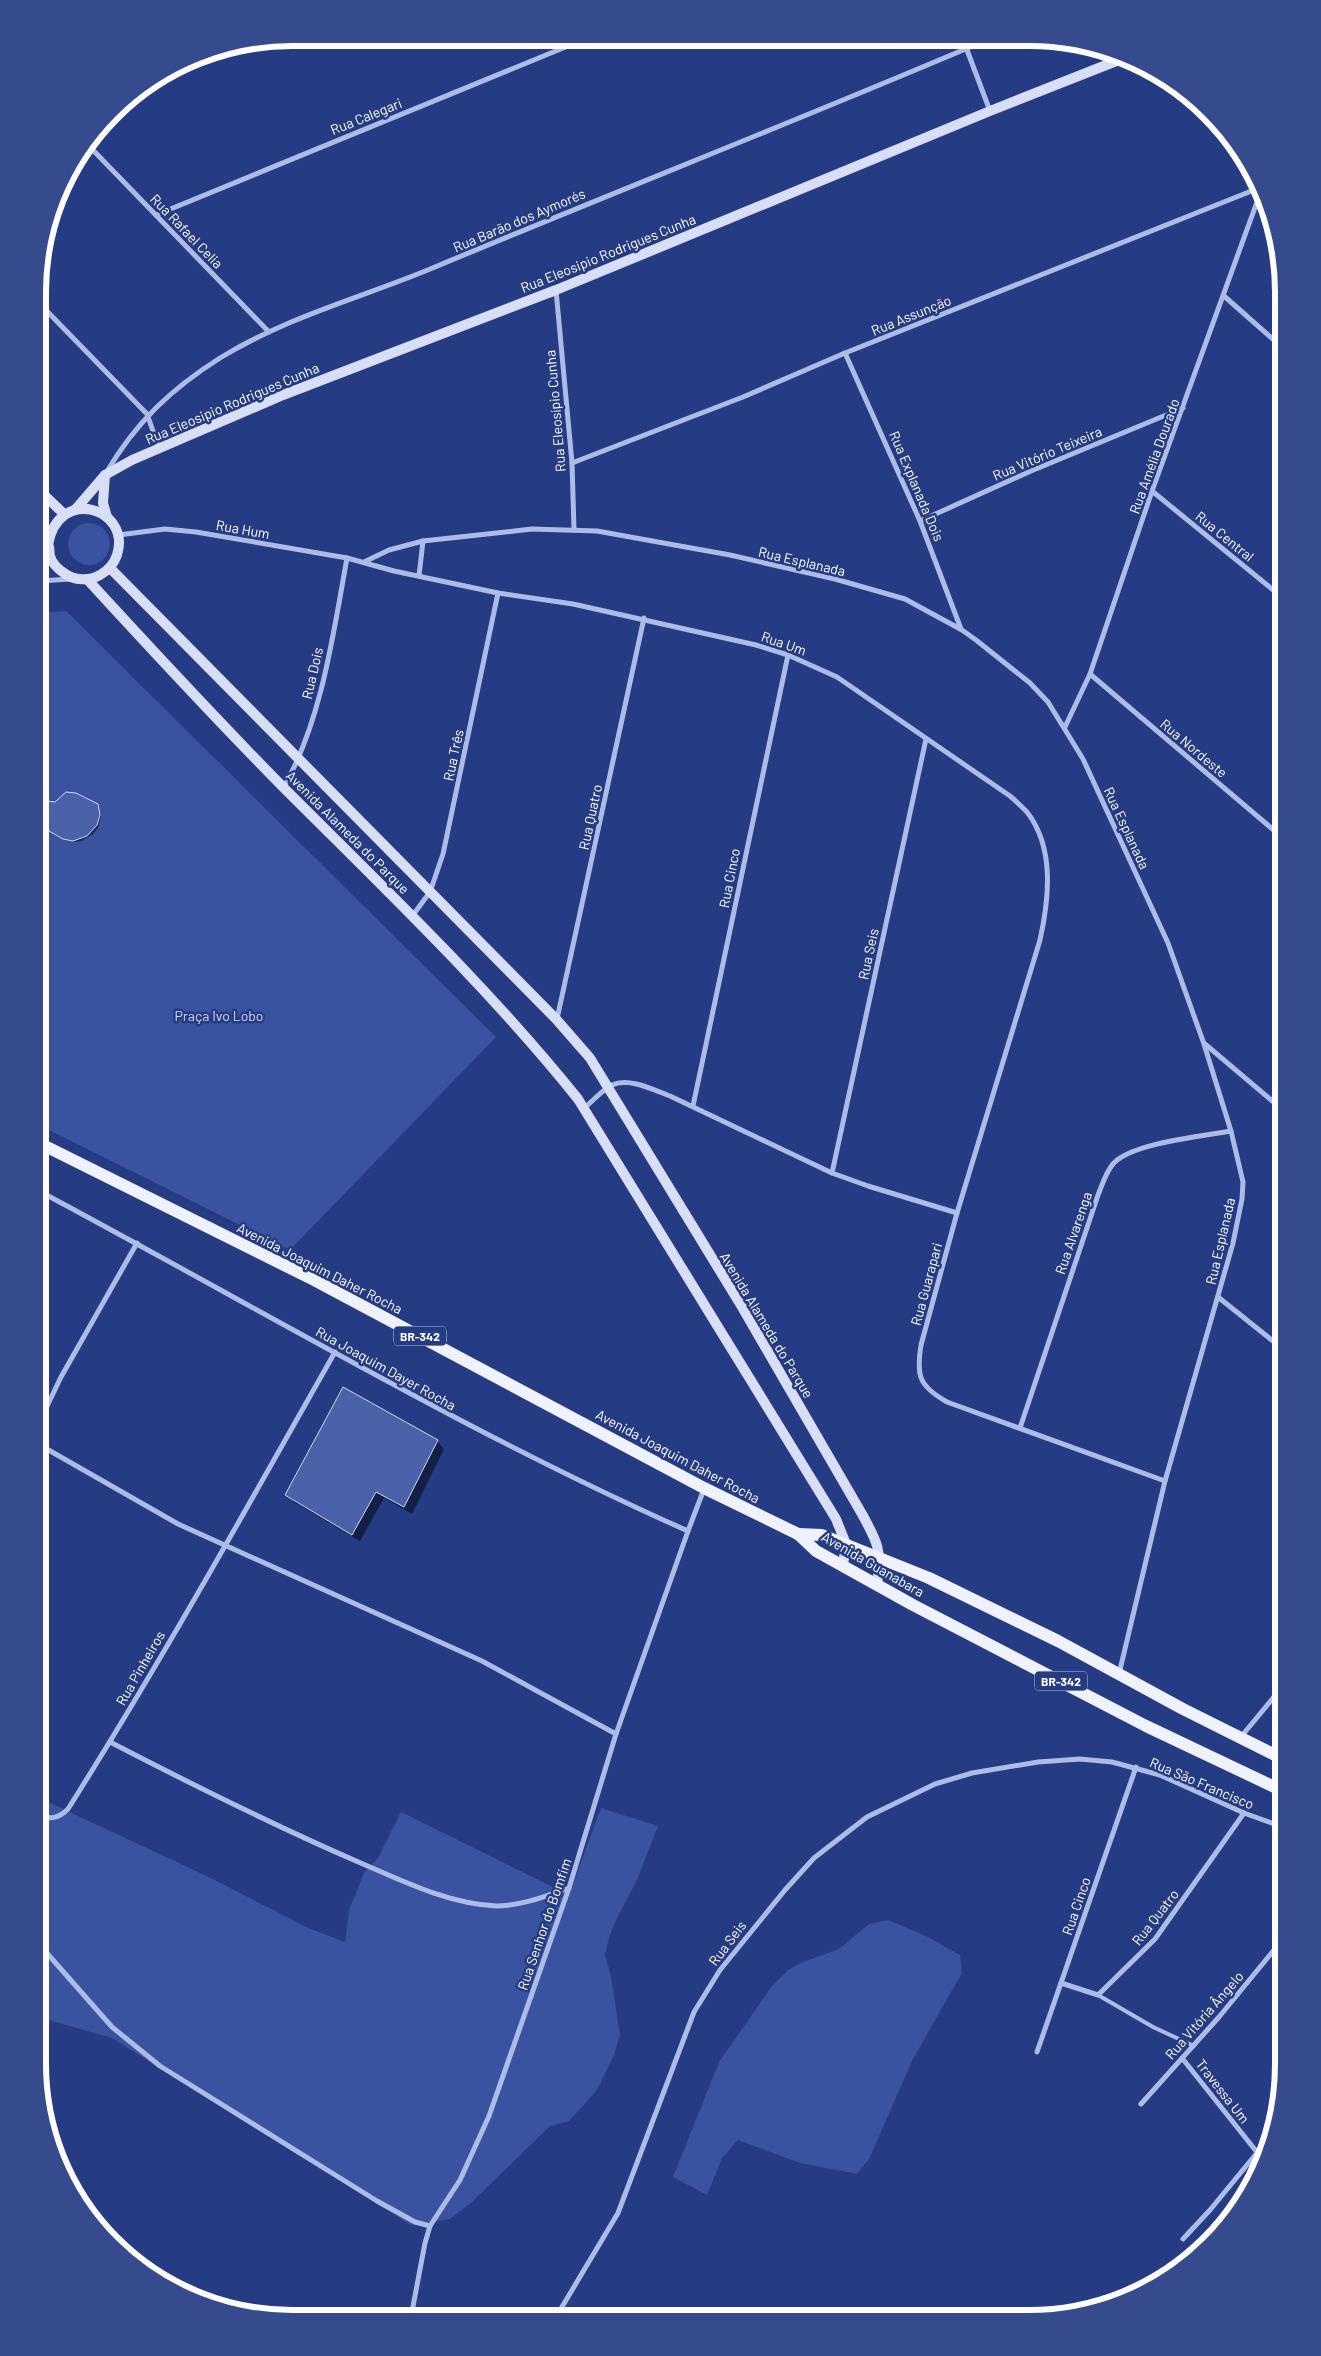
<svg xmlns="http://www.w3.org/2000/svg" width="1321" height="2356" font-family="Barlow,sans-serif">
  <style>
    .green { fill: #3953a0 }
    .shadow { fill: #0007 }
    .building { fill: #4962a9; stroke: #d1daf6 }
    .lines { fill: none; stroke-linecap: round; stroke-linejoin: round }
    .lane { stroke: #adbce7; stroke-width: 4 }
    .street { stroke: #adbce7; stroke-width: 5 }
    .secondary { stroke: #d7def6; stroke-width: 10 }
    .primary { stroke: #eff2fd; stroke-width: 12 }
    .labels { text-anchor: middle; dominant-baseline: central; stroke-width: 5; stroke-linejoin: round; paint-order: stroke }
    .shield { fill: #253b83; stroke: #bec4da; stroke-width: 1 }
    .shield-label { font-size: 12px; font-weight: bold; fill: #fff }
    .street-label { font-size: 14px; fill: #fff; stroke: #253b83 }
    .park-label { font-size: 14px; fill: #d1daf6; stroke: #253b83 }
    .rim { fill: none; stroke: #fff; stroke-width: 6 }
  </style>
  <rect width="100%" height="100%" fill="#253b83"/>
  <!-- green -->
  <g class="green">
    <circle cx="89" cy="544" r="21"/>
    <path d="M66,611l430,426 -206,213 -251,-125v-512z"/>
    <path d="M38,1794l8,7 165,77 97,50 37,14 4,-32 15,-37 14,-15 23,-46 168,83 32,-87 57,18 -21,54 -22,42 -6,16 -4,16 6,23 9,58 -6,20 -17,35 -28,31 -19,5 -77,75 -23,18 -39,6 -299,-187 -74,-21z"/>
    <path d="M888,1920l38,16 34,19 2,18 -49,86 -44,100 -12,15 -57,-11 -62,-23 -16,18 -15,37 -34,-18 46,-115 53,-76 16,-16 15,-8 36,-13 30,-25z"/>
  </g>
  <!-- shadow -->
  <g class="shadow">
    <path d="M48,803l50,2 3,12 -3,11 -5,6 -11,7 -6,1 -18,-5 -8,-6 -4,-21z"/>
    <path d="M437,1441l7,8 -32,65 -28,-16 -24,43 -66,-39 -7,-8z"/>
  </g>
  <!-- building -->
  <g class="building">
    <path d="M66,792l10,1 22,11 2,11 -3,10 -10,11 -14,5 -10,-2 -14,-8 -4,-14 2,-16 8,1z"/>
    <path d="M343,1387l95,53 -34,67 -28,-15 -24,43 -67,-40z"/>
  </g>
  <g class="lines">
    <!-- lane -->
    <path class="lane" d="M1098,1995l55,32 41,19"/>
    <!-- street -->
    <g class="street">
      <path d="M964,42l26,69"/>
      <path d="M89,146l180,186"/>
      <path d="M156,215l429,-176"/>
      <path d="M556,290l16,173 2,66"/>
      <path d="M1224,296l59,52"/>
      <path d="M40,304l107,110 12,34"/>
      <path d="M845,353l75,168 41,108"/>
      <path d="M572,463l171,-66 102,-44 414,-165"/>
      <path d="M106,473c30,-51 65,-84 114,-115 66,-41 144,-61 215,-91 182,-76 366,-148 547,-225"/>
      <path d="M1152,491l131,107"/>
      <path d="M920,521l111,-50 152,-63"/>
      <path d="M118,535l47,-6 31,3 151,26 47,13 104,22 75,11 183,41 32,10 49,22 173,119c6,5 12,11 17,16 28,36 22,87 13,128l-83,273 -36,132c-5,31 -2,41 26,57l218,79"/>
      <path d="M364,562l25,-12 34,-9 109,-12 65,2 133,24 105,24 70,20 57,31 14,10 54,43 18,19 35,57 85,184 36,101 27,87 12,51 -1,17 -9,44 -68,238 -46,193"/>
      <path d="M39,563l11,-6"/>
      <path d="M419,576l4,-35"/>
      <path d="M39,581l32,-2"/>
      <path d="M1090,674l193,164"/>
      <path d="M1065,727l25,-53 62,-183 109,-300"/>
      <path d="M284,787c38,-68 49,-152 63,-229"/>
      <path d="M413,915l17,-23 13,-38 55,-261"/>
      <path d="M557,1019l87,-401"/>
      <path d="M1205,1044l78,66"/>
      <path d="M693,1106l95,-451"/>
      <path d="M584,1108c9,-7 18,-18 28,-23 17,-8 42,5 58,11l162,77 36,13 89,27"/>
      <path d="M832,1173l94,-434"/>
      <path d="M39,1191c216,115 426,241 649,340l16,-42"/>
      <path d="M1218,1297l65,52"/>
      <path d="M38,1425l23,-48 76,-134"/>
      <path d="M1020,1428l78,-233c4,-10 8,-23 15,-31 18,-21 91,-28 118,-33"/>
      <path d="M38,1444l140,80 304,137 134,73"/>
      <path d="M1240,1738l43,-52"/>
      <path d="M110,1742c83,43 167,85 253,122 42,18 86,40 133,42 25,0 50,-10 73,-18"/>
      <path d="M38,1816c13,3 20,3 30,-7 94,-149 180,-303 267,-457"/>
      <path d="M38,1943l74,84 48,39 217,135 38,21 15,4"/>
      <path d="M1061,1983l37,12 57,-56 89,-126"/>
      <path d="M1037,2052l99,-285"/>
      <path d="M1182,2058l82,103"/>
      <path d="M1141,2104l78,-87 64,-78"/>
      <path d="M1183,2239l27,-29 60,-73"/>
      <path d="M411,2317l14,-74 5,-17 30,-46 29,-64 80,-228 47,-154 72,-203"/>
      <path d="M556,2317l62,-104 76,-201 26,-42 65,-80 29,-32 53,-41 68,-33 37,-11 66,-11 42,-3 32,3 48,13 84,38 39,14"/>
    </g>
    <!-- secondary -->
    <g class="secondary">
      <path d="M105,475l-2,28 4,14"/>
      <path d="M39,490l25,24"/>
      <path d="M75,510l30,-35 27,-15 151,-65 273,-105 434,-179 134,-53"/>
      <path d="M39,537c3,2 7,5 9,7 2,3 1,8 2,12 2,7 8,13 14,17 10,8 26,8 36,2 9,-5 14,-11 17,-20 15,-47 -59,-70 -69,-10"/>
      <path d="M110,568l446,451 34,39 152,249 120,207c16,29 20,36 15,70"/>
      <path d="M87,579c65,71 130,141 197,209 101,101 205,200 294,311l258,420 10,25 -3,21"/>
    </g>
    <!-- primary -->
    <g class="primary">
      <path d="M39,1143l275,137 390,208 94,46 18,17 97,54 233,121 137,65"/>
      <path d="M798,1534l24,1 107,43 129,63 125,68 100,50"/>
    </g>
  </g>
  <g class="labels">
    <!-- shield labels -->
    <g class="shield">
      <rect x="394" y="1326.5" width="52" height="19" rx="4"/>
      <rect x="1035" y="1671.5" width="52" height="19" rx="4"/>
    </g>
    <g class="shield-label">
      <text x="420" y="1336">BR-342</text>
      <text x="1061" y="1681">BR-342</text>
    </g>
    <!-- street labels -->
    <g class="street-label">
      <text transform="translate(366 116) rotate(-22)">Rua Calegari</text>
      <text transform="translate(519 220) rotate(-23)">Rua Barão dos Aymorés</text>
      <text transform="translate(187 231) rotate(46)">Rua Rafael Celia</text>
      <text transform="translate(608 253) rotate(-22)">Rua Eleosipio Rodrigues Cunha</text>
      <text transform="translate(911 315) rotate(-22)">Rua Assunção</text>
      <text transform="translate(232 403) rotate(-23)">Rua Eleosipio Rodrigues Cunha</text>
      <text transform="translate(555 411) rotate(-95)">Rua Eleosípio Cunha</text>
      <text transform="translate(1047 453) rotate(-23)">Rua Vitório Teixeira</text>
      <text transform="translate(1154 456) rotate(-70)">Rua Amélia Dourado</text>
      <text transform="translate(917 486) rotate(67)">Rua Explanada Dois</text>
      <text transform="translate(243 529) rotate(10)">Rua Hum</text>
      <text transform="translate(1225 536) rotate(39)">Rua Central</text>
      <text transform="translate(802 561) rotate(13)">Rua Esplanada</text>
      <text transform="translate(784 643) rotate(19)">Rua Um</text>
      <text transform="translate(312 673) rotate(-77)">Rua Dois</text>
      <text transform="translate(1194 748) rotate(40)">Rua Nordeste</text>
      <text transform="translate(453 755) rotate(-78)">Rua Três</text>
      <text transform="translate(590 817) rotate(-78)">Rua Quatro</text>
      <text transform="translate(1127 828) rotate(65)">Rua Esplanada</text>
      <text transform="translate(348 832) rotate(45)">Avenida Alameda do Parque</text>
      <text transform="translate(729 878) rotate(-79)">Rua Cinco</text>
      <text transform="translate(868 954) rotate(-78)">Rua Seis</text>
      <text transform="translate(1073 1233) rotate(-71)">Rua Alvarenga</text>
      <text transform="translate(1220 1241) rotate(-77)">Rua Esplanada</text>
      <text transform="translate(320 1268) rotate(27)">Avenida Joaquim Daher Rocha</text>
      <text transform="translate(926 1284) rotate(-75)">Rua Guarapari</text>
      <text transform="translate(767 1325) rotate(59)">Avenida Alameda do Parque</text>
      <text transform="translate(386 1368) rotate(29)">Rua Joaquim Dayer Rocha</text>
      <text transform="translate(678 1456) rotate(28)">Avenida Joaquim Daher Rocha</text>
      <text transform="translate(873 1564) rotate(30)">Avenida Guanabara</text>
      <text transform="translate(140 1668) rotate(-60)">Rua Pinheiros</text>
      <text transform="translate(1202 1783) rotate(23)">Rua São Francisco</text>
      <text transform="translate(1076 1906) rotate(-71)">Rua Cinco</text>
      <text transform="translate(1155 1917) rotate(-52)">Rua Quatro</text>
      <text transform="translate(544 1924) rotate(-71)">Rua Senhor do Bomfim</text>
      <text transform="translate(727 1943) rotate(-53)">Rua Seis</text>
      <text transform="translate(1204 2015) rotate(-49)">Rua Vitória Ângelo</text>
      <text transform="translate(1223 2091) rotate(52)">Travessa Um</text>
    </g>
    <!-- park labels -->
    <g class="park-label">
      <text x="219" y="1015">Praça Ivo Lobo</text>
    </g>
  </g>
  <!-- crop -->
  <path d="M0 0H1321V2356H0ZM292 46H1029A246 246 0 0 1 1275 292V2064A246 246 0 0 1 1029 2310H292A246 246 0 0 1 46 2064V292A246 246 0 0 1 292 46Z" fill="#364b8d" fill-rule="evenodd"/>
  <path class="rim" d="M292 46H1029A246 246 0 0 1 1275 292V2064A246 246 0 0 1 1029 2310H292A246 246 0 0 1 46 2064V292A246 246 0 0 1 292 46Z"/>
</svg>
